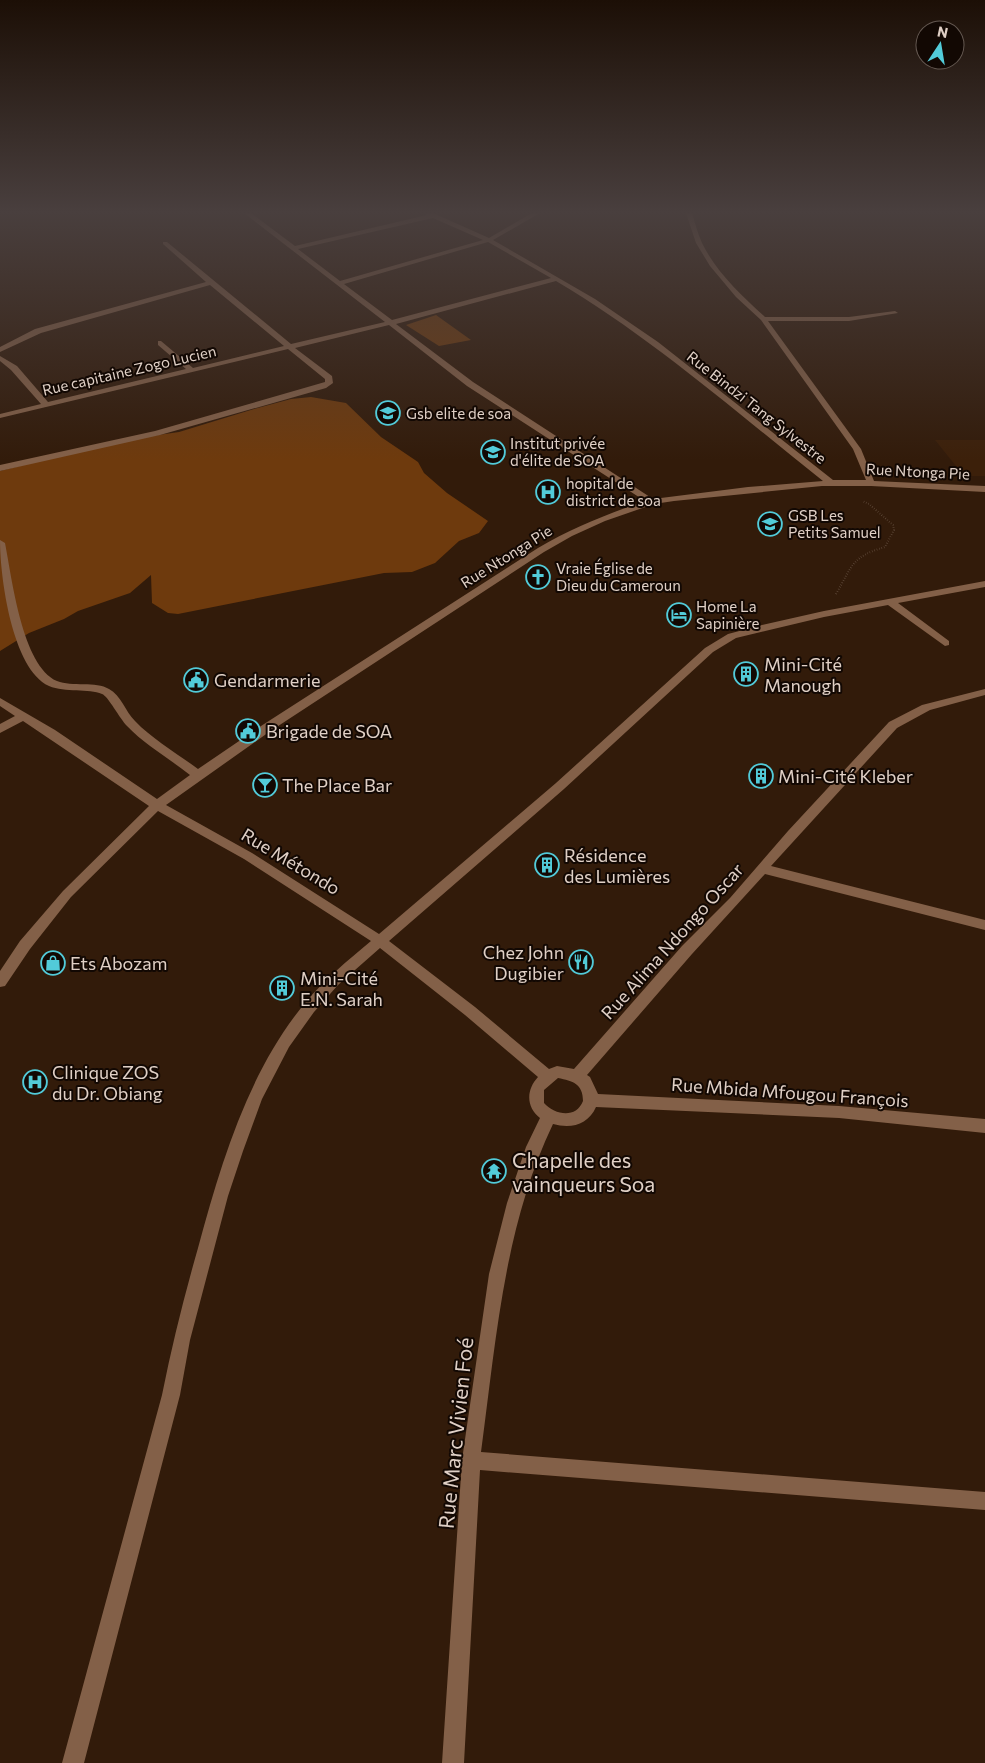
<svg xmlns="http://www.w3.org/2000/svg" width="985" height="1763" font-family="Commissioner,sans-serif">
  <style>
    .built { fill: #3c200a }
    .green { fill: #6e3a0d }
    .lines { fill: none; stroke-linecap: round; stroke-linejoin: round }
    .path { stroke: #685344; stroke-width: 2; stroke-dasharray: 0.5 2; stroke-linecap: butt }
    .minor { fill: #836048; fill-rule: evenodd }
    .labels { text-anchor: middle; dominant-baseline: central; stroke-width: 4; stroke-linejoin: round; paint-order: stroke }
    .far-street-label { font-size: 15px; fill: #e0d0c6; stroke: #120803 }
    .far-poi-label { font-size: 15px; fill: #e0d0c6; stroke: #120803; text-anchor: start }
    .poi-label { font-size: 18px; fill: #e0d0c6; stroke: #120803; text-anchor: start }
    .street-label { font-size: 18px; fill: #e0d0c6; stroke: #120803 }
    .near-poi-label { font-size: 21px; fill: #e0d0c6; stroke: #120803; text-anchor: start }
    .near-street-label { font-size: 21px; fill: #e0d0c6; stroke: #120803 }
  </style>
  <rect width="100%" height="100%" fill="#321b0a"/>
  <!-- built -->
  <path class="built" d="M935,440h50v36h-21z"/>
  <!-- green -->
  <g class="green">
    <path d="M436,315l35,25 -32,6 -33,-21z"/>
    <path d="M311,397l35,6 35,34 37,25 6,11 23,20 41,28 -9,12 -20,8 -24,22 -23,9 -28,1 -206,41 -10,-1 -16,-10 -1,-28 -21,18 -52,18 -14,8 -35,14 -29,18v-180l123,-31 56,-8 75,-23 37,-10z"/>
  </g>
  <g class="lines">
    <!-- path -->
    <path class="path" d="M836,594c17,-29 15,-37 49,-47l9,-17 -1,-5 -24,-21 -7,-3"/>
    <!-- minor -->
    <path class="minor" d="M244,213h7l44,33 132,-31 -3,-2h9l56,25 43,-25h8l-47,27 102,59 63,43 175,138h33l-13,-31 -92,-129 -25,-23 -26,-31 -14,-23 -10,-30h6c3,10 6,21 10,30 14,29 40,53 63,74h84l46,-6 3,2 -49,8h-81l93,128 13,32 111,5v6l-114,-6h-49l-148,15 -20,3 -49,17 -33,15 -28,16 -275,180 -103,73 86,48 127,81 177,-151 149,-135 23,-14 34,-9 62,-14 161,-30v6l-87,16 51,38v4l-4,1 -57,-41 -64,12 -88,21 -23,14 -149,137 -175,152 86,66 74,62 8,-3 17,3 108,-123 48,-48 58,-67 101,-109 33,-17 63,-16v6l-55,15 -33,18 -126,138 214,54v10l-220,-56 -73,80 -105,121 3,2 8,17 241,12 146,13v14l-146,-15 -243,-11c-8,18 -25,22 -43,17 -49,102 -57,217 -72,328l504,40v18l-505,-40 -16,293h-22l20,-303 27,-186 18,-71 19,-56 14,-29c-14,-11 -14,-28 -2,-41l-73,-62 -85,-67 -42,37 -24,27 -25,35 -27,52 -19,52 -15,45 -38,144 -10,55 -96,368h-22l100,-368c10,-50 22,-98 36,-147 23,-85 50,-176 107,-245 19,-23 42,-42 66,-62l-127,-82 -86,-48 -87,86 -41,52 -25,37 -5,1v-16l20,-30 43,-50 86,-85 -126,-85 -23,12v-9l15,-8 -15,-10v-8l55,32 102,69 33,-24c-20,-16 -45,-30 -63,-49 -7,-7 -19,-30 -25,-32 -13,-6 -37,-1 -53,-8 -37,-17 -49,-109 -49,-146l5,3c7,35 17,123 52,138 15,6 39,0 52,8 12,6 16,22 26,32 17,18 43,33 63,48l63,-43 277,-178c34,-20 69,-34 107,-47l-178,-115 -78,-61 -94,23 37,28 1,7 -7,5 -166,47 -160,36v-6l155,-34 170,-49v-3l-37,-30 -288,69v-4l41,-10 -30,-34 -11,-9v-5l17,10 31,36 138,-33 -28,-24v-4h3l32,27 91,-22 -74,-61 -169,48 -41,19v-5l35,-18 171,-47 -43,-38v-2h4l124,102 94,-22zM433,218l50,22 -143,41 -42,-32zM488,242l63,36 -159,42 -48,-36zM556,281c95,56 180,131 267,200l-75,6 -95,12 -180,-117 -77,-58zM558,1078c15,3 25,6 25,23 -7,18 -28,14 -39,2v-13z"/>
  </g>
  <!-- sky -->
  <linearGradient id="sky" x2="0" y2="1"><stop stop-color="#1c0f06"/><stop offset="0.46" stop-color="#493f3e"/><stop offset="1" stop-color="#493f3e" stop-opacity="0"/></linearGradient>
  <rect width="985" height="460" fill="url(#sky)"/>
  <!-- icons -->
  <defs>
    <g id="school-ring" transform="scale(1.25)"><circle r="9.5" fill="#120803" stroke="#52cbd9" stroke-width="1.5"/><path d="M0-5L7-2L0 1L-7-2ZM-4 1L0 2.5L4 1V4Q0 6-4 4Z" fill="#52cbd9"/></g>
    <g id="hospital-ring" transform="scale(1.25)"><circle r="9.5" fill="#120803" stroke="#52cbd9" stroke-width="1.5"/><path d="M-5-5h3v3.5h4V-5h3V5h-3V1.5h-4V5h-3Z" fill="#52cbd9"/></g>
    <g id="church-ring" transform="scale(1.25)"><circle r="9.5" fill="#120803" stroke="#52cbd9" stroke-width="1.5"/><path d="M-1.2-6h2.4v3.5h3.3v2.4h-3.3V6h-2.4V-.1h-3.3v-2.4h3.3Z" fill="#52cbd9"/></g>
    <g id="hotel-ring" transform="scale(1.25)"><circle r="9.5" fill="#120803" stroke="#52cbd9" stroke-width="1.5"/><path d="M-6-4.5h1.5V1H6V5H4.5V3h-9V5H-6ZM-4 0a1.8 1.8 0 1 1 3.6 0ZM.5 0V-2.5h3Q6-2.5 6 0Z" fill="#52cbd9"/></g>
    <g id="building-ring" transform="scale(1.25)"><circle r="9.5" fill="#120803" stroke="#52cbd9" stroke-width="1.5"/><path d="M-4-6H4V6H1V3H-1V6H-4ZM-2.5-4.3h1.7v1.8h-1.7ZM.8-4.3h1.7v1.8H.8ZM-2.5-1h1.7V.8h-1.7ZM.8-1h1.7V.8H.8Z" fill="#52cbd9"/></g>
    <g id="civic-ring" transform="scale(1.25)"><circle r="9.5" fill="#120803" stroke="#52cbd9" stroke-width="1.5"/><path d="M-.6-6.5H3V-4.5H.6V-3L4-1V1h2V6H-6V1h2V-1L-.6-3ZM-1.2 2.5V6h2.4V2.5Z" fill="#52cbd9"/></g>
    <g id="bar-ring" transform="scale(1.25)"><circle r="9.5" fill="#120803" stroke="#52cbd9" stroke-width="1.5"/><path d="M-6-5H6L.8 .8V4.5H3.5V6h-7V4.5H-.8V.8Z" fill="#52cbd9"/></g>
    <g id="restaurant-ring" transform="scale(1.25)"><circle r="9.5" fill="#120803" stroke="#52cbd9" stroke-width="1.5"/><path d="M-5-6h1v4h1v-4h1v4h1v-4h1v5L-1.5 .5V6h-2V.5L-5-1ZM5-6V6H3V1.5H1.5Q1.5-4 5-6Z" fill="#52cbd9"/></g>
    <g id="shop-ring" transform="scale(1.25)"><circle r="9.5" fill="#120803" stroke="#52cbd9" stroke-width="1.5"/><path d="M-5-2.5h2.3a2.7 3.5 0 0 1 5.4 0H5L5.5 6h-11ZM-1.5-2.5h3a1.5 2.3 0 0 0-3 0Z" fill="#52cbd9"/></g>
    <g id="temple-ring" transform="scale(1.25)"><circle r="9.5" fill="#120803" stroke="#52cbd9" stroke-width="1.5"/><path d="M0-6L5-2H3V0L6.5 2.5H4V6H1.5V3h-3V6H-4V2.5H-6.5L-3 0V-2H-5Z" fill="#52cbd9"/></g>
  </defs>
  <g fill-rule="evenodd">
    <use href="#school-ring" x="388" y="413"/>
    <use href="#school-ring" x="493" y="452"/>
    <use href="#hospital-ring" x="548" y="492"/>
    <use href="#school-ring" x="770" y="524"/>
    <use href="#church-ring" x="538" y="577"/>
    <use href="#hotel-ring" x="679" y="615"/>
    <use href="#building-ring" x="746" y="674"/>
    <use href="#civic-ring" x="196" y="680"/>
    <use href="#civic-ring" x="248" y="731"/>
    <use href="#building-ring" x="761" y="776"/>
    <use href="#bar-ring" x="265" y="785"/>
    <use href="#building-ring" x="547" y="865"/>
    <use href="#restaurant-ring" x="581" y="962"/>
    <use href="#shop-ring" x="53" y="963"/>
    <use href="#building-ring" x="282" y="988"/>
    <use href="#hospital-ring" x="35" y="1082"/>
    <use href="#temple-ring" x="494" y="1171"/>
  </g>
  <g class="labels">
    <!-- far-street labels -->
    <g class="far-street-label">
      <text transform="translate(129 370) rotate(-13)">Rue capitaine Zogo Lucien</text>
      <text transform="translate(757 407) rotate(38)">Rue Bindzi Tang Sylvestre</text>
      <text transform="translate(918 471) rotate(3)">Rue Ntonga Pie</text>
      <text transform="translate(506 556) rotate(-32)">Rue Ntonga Pie</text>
    </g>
    <!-- far-poi labels -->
    <g class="far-poi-label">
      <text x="406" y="413">Gsb elite de soa</text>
      <text x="510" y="443">Institut privée<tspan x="510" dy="17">d'élite de SOA</tspan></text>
      <text x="566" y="483">hopital de<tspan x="566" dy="17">district de soa</tspan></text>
      <text x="788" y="515">GSB Les<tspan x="788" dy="17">Petits Samuel</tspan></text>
      <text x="556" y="568">Vraie Église de<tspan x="556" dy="17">Dieu du Cameroun</tspan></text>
      <text x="696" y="606">Home La<tspan x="696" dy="17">Sapinière</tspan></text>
    </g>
    <!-- poi labels -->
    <g class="poi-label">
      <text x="764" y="664">Mini-Cité<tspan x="764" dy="21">Manough</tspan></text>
      <text x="214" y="680">Gendarmerie</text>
      <text x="266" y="731">Brigade de SOA</text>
      <text x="778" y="776">Mini-Cité Kleber</text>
      <text x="282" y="785">The Place Bar</text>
      <text x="564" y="855">Résidence<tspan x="564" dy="21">des Lumières</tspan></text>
      <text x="564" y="952" text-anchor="end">Chez John<tspan x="564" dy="21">Dugibier</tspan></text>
      <text x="70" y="963">Ets Abozam</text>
      <text x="300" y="978">Mini-Cité<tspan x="300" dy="21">E.N. Sarah</tspan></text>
      <text x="52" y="1072">Clinique ZOS<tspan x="52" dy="21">du Dr. Obiang</tspan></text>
    </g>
    <!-- street labels -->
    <g class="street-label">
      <text transform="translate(291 861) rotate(31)">Rue Métondo</text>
      <text transform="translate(672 941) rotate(-48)">Rue Alima Ndongo Oscar</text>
      <text transform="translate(790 1092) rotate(4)">Rue Mbida Mfougou François</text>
    </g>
    <!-- near-poi labels -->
    <g class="near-poi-label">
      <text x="512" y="1159">Chapelle des<tspan x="512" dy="24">vainqueurs Soa</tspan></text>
    </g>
    <!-- near-street labels -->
    <g class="near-street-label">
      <text transform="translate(455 1433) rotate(-84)">Rue Marc Vivien Foé</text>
    </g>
  </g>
  <!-- north arrow -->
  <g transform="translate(940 45) rotate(12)"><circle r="24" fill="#120803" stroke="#645851"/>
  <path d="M0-4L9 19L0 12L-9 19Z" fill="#52cbd9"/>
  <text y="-8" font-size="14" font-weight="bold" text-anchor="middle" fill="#e0d0c6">N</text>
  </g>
</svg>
